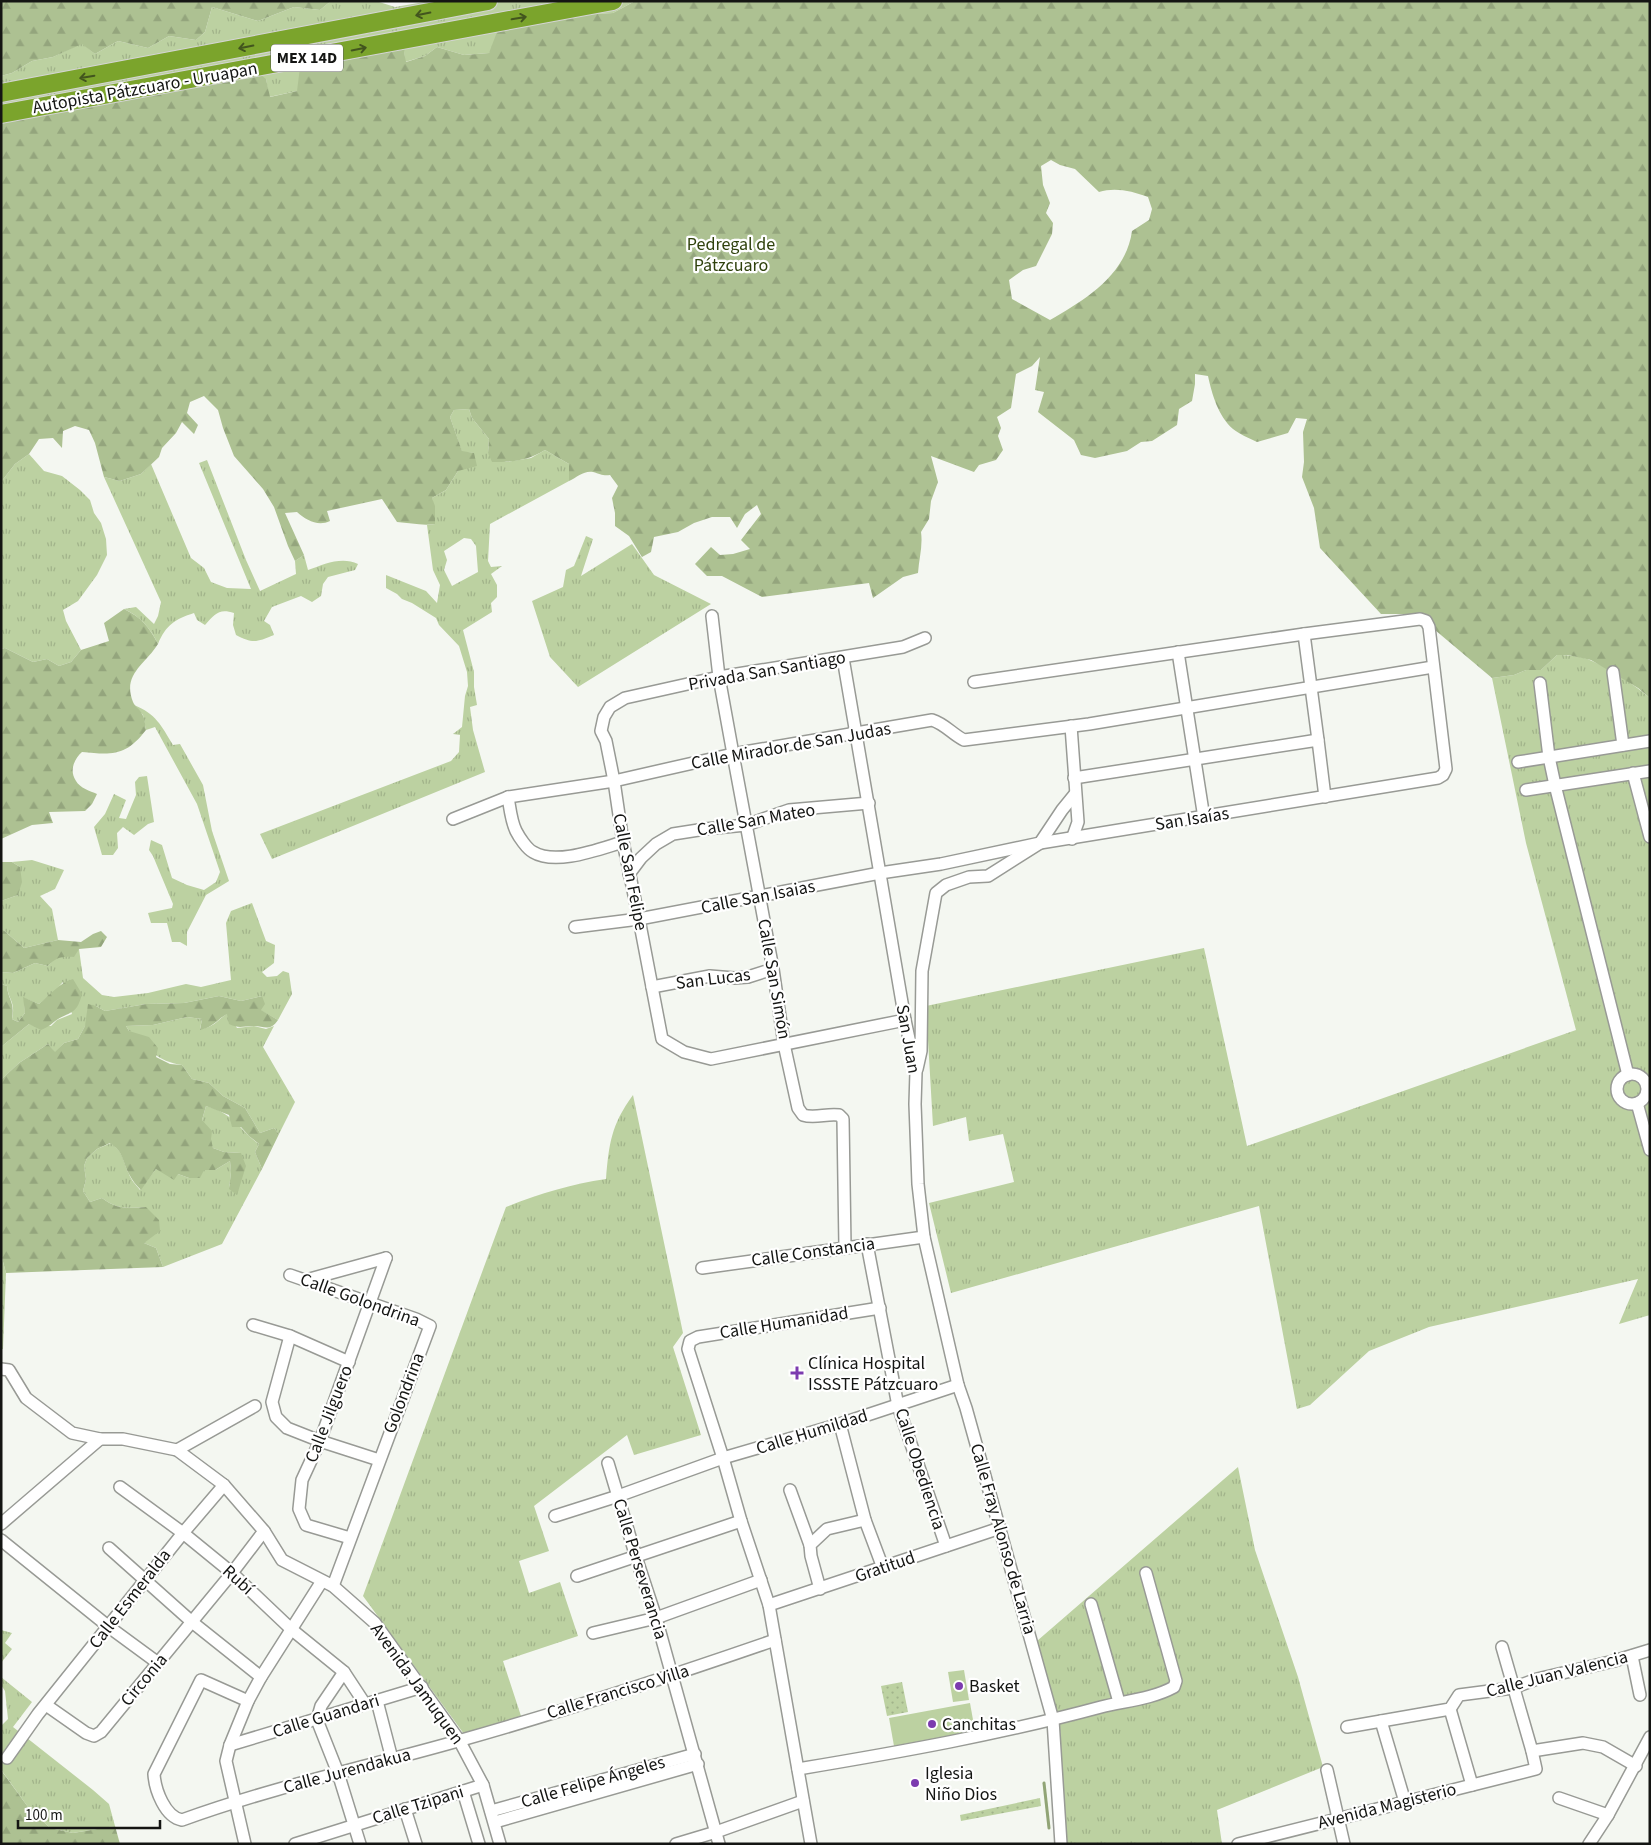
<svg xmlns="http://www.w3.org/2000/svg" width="1651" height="1845" font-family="'Source Sans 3',sans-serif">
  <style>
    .grass { fill: url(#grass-tufts); fill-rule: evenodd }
    .forest { fill: url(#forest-firs); fill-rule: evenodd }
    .park { fill: url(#park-dots) }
    .pitch { fill: #bcd1a1 }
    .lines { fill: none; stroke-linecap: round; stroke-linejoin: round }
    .stream { stroke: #91a476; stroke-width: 3 }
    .minor-casing { stroke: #989a95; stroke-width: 14 }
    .highway-casing { stroke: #d5d5d5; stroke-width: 20 }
    .minor { stroke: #fff; stroke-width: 11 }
    .highway { stroke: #7ba42c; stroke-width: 18 }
    .oneway { stroke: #42551e }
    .poi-dot { fill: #7c3baf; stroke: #fff; stroke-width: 2 }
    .labels { text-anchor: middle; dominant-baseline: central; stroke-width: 4.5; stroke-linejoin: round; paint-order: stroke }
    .shield { fill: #fff; stroke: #5a5b5a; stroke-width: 1 }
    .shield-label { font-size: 16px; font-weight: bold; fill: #141513 }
    .street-label { font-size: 18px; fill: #141513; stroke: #fff }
    .park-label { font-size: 18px; fill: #2f410c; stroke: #fff }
    .poi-label { font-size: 18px; fill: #141513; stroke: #fff; text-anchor: start }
  </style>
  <defs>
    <pattern id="grass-tufts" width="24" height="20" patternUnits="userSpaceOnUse" patternTransform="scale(1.25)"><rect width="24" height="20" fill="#bcd1a1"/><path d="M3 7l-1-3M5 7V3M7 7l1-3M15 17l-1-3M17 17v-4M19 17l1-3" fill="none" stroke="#a1b38a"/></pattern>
    <pattern id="forest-firs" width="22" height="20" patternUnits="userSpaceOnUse" patternTransform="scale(1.25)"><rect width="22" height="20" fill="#adc192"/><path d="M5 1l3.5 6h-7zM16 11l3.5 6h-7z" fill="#94a57d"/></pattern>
    <pattern id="park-dots" width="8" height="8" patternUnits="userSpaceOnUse" patternTransform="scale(1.25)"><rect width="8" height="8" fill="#bcd1a1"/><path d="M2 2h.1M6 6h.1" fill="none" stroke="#a1b38a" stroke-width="1.8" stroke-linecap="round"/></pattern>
  </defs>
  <rect width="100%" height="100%" fill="#f4f7f1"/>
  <!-- grass -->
  <g class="grass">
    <path d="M331,1h45l19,6 35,-6h205l-22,12 -92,5 -32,35 -25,2 -27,-8 -12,9 -20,6 -1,-10 -28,-10 -26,18 -29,-2 -24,33 -28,6 -3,-18 -265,33v-36l11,-3 20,-12 21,-4 29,-14 13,11 23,-13 30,7 21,-12 27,4 9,-8 7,-25 46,14 36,-14 26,3z"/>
    <path d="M469,409l3,9 17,21 -1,14 18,9 25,-4 14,-8 24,14v17l-79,43 -2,37 3,6 11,-1 -11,8 6,11v12l-6,6 1,9 -29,18 11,42v15l3,18 -7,2 3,23 12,42 -213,87 -12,-25 191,-73 8,-9 1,-17 -7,-1 9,-7 3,-31 3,-10 -1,-14 -8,-26 -20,-21 -3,-7 -24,-15 -10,-4 -5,-5 -11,-6v-13l40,16 11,12 3,-18 -7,-15 -6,-45 8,-1 -3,-26 14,-8 12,-19 16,-18 -12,-1 -12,-35 4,-7zM464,538l7,1 5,7 2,26 -26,14 -8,-16 3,-10 -3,-9z"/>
    <path d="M29,454l15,17 18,5 18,14 10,10 4,13 7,10 5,16 1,16 -10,20 -19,26 -15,9 3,11 15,29 -10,12 -12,4 -12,-7 -14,3 -28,-14 -4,1v-167l14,-18z"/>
    <path d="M207,460l39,100 14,31 36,-17 -1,-13 9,-6 4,15c16,-6 34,-14 50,-6l-3,6 -27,7 -5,7 -2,12 -9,6 -11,-6 -29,11 -8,14 6,4 4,10c-17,7 -21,9 -38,0l-3,-10 1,-12c-15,-5 -19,1 -29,12l-8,-5 -3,-7c-19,6 -28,12 -36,31 -7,-15 -18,-28 -34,-35l12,-2 18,17 4,-8 3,-14 -57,-125 16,4 21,-7 10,-10 40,94 13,10 7,14 16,6 24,1 -52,-126z"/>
    <path d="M586,536l7,3 -12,37 51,-32 22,31 57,29 -133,83 -28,-30 -18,-56 31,-14 3,-17 8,-4z"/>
    <path d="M1557,655c11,0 25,1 35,6 20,9 41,23 58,37v617l-31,9 19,-45 -209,48 -60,24 -59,54 -13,4 -38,-203 -308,87 -22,-90 85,-21 -11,-48 -34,7 -3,-24 -33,9 -7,-120 278,-58 43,198 329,-116 -50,-187 -34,-165 22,-3 12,-5h15z"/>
    <path d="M134,705c22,9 27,20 39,40l7,-1 23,41 9,46 17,50 -23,14 -19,37v14l-7,-4h-8l-5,-19h-16l-3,-10 24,-5 1,-4 -20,-48 -4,-6 2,-10 11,5 10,33 15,7 17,5 12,-8 4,-10 -23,-68 -42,-77 -9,3 -3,-15z"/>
    <path d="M147,776l7,46 -6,2 -14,11 -11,-8 -6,6 1,15 -5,7h-11l-8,-28 11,-13 9,-20 12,6 -7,18 7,1 10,-24 -1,-13 4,-5z"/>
    <path d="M32,860l32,10 -9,19 -15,7 12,13 6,31 -34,8 -23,-20v-27l17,-6 2,-28 -8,-5z"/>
    <path d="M252,903l14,38 9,4 -1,18 -12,9 5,5 10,-1 6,-5 6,2 3,21 -14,26 -18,-10 2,-14 -21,5 -22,-5 -35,7 -38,1 -41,7 -9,-5 -18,33 -14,4 -9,10 -7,-9 -29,19 -18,17v-33l28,-23 22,2 6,-6 15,-6 -9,-32 -10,11 -14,11 -15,-6 1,15 -7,9 -6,-3c4,-18 -4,-19 -5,-33l-6,-2v-12l12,1 22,-10 13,3 6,-7 25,-10 4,29 19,17 12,2 34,-4 38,-9 15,3 30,-7 -5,-57 5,-12z"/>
    <path d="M228,1013l9,15 17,-2 12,3 8,-3 -11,21 32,55 -16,32 -5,-6 -14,5 -15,-25 -22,-12 -14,-13 -17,-4 -10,-14c-24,-3 -36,-18 -53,-34l-3,-5 27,-1 34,-8 15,2 -2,10c15,-2 16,-8 28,-16z"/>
    <path d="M633,1095l50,238 -10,14 28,88 -67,20 -7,-20 -93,71 15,45 -30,10 10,32 31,-11 18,54 -75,25 18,55 -57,18 -101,-138 143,-389c33,-13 65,-23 100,-28 3,-35 5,-54 27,-84z"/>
    <path d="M206,1106c29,8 31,22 53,38l-4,8 7,17 -40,75 -59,23 -7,-19 -12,-5 2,-36c-19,1 -28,3 -44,-9l-12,4 -7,-11 3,-12 -2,-13 3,-8 10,-9 14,-6c14,11 11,17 18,31 2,6 7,11 11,16l16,-21 22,5 11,4 15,-9 11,1 15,-9 1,11 -2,17 12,-36 -17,-1 -11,-4 -11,-28z"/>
    <path d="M1,1254l5,19 -3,76h-2z"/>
    <path d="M1238,1467l17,83 43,127 25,90 -106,43 5,34h-157l-5,-117 -23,-86z"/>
    <path d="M1,1630l11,3 -7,10 7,6 -11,14z"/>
    <path d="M1,1677l31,25 -19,25 80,63 16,14 6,22 -42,7 -23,-5 -22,-21 -26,-36 -1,-45 7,-7 -3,-28 -4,-6z"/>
  </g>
  <!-- forest -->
  <g class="forest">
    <path d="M1,1h330l-11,9 -26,-3 -36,14 -46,-14 -7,25 -9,8 -27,-4 -21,12 -30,-7 -23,13 -13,-10 -29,13 -21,4 -20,12 -11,3z"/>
    <path d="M635,1h1015v697l-12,-10 -47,-28 -23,-5h-11l-16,15h-15l-12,5 -22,3 -76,-64h-35l-61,-66 -6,-40 -12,-31 2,-15 -1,-30 4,-13 -11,-1 -8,15 -31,9c-8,-4 -18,-8 -24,-13 -15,-13 -21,-35 -25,-53l-13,-2v10l-3,17 -13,8 -2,16 -25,16 -11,1 -14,9 -32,7 -14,-3 -7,-15 -36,-28 6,-20 -9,-2 5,-33 -8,9 -16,8 -5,34 -14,9 4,11 -3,8 5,14 -7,10 -17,5 -5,7 -43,-16 7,26 -7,19 -2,18 -8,13c2,14 -2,27 -3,41l-15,4 -30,21 -4,-15 -107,14 -40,-21h-15l-12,-12 16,-17 9,8 13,-1 17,-5 -9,-9 20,-26 -4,-9 -12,9 -8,14 -7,-11h-18l-18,6 -16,9 -24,5 -3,15 -9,5 -13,-21 -14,-10v-13l-3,-15 6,-12 -8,-11c-7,1 -10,-1 -17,-3 -8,-2 -16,5 -24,9v-17l-24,-14c-18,11 -32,12 -53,12l-4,-9 1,-14 -17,-21 -3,-9 -15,1 -4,7 12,34 12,2 3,13 -19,5 -12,19 -14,8 3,8v18c-12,2 -25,-1 -38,-2l-15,-23 -55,12 3,10c-12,6 -24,-1 -33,-9l-12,1 19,42 -9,6 -7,-15 -14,-39 -11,-18 -29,-33 -11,-28 -5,-18 -14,-14 -14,6 -3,11 11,12 -4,9 -12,-12 -6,11 -14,15 -3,9 -18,17 -21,7 -16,-4 -9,-34 -6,-13 -14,-4 -12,5 -1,17 -9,-10 -14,1 -10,15 -14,10 -14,18v-370l249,-46 16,13 4,18 27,-6 3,-24 21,-9 29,2 26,-18 32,-6 -4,16 2,10 19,-6 12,-9 27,8 25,-2 11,-29 21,-6 92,-5zM1051,160l9,5 15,4 24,23c16,-5 33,-1 49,5l4,12 -3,11 -17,11c-6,44 -47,69 -82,89l-38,-21 -3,-19 14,-10 13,-4 16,-32 1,-11 -7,-10 4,-10 -7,-18 -2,-19z"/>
    <path d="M124,609c17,8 26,19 34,35 -13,21 -36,30 -25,58 2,5 7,7 9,12 3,4 3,11 4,16 -20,26 -33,25 -64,22 -8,7 -13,19 -6,29 4,7 14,10 21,13l-5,10 -7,7 -36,1 4,11 -21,2 -31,14v-190l4,-1 28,14 14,-3 12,7 12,-4 10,-12 28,-9 -5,-18z"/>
    <path d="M1,862h11l8,5 2,15 -4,13 -17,6z"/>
    <path d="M1,928l23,20 34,-8 23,2 12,-8 8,-3 6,6 -6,10 -22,2 -5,8c-12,-1 -18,0 -26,9l-13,-3 -22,10 -12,-1z"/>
    <path d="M73,979l9,15c-5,19 -9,17 -24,25 -6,4 -9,8 -17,11l-12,-6 -28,23v-63l6,2c1,14 8,15 5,33l6,3 7,-9 -2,-16 16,7c11,-9 20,-21 34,-25z"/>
    <path d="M219,996l22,5 21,-5 3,8 -4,6 17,10c-8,12 -14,6 -25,6 -11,0 -13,3 -24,-2l-2,-10c-11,6 -13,13 -27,16l2,-11 -15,-2 -34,8 -27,1 3,5 20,6 9,11 -2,9 14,7 12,1 10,14 17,4 14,13 22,12 15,25 14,-5 5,6 -17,35 -7,-17 4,-8 -10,-8 -8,-9h-9l-3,-12 -23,-9 -4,14 10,11 -1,8 2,9 11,4 17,1 5,13 -9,29 -8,-6 2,-17 -1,-11 -15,9h-11l-4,8h-11l-11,-4 -4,6 -18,-11 -15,21c-5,-5 -9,-10 -12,-16 -7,-13 -5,-22 -19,-31l-13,6 -10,9 -3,8 2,13 -3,12 7,11 12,-4c16,12 25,10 44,9l13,13 1,11 -16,12 12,5 7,19 -157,6 -5,-19v-174l2,-2 16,-15 29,-19 7,8 9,-9 14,-4 7,-13 3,-22 8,2 9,5 41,-7 38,-1z"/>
    <path d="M1,1770l27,37 22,21 23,5 42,-7 5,18h-119z"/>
  </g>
  <!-- park -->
  <g class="park">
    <path d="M902,1682l6,30 -21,4 -6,-30z"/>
    <path d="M1040,1798l1,8 -80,15 -1,-6z"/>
  </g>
  <!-- pitch -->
  <g class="pitch">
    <path d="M964,1670l5,30 -16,2 -5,-30z"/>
    <path d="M970,1703l5,28 -81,15 -5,-28z"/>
  </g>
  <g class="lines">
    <!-- stream -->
    <path class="stream" d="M1044,1783l5,45"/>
    <!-- minor casing -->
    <g class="minor-casing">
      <g id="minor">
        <path d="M712,616l7,61 14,77 40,215 11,75 14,64 5,7c12,4 24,-2 36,0l4,4 2,128"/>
        <path d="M1304,634l14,106"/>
        <path d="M1178,652l26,166"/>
        <path d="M843,658l62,362 11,52 -1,32 3,80 6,53 34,148 8,23 87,312 8,124"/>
        <path d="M1613,672l10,73"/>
        <path d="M1540,683l9,74 6,28 73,290"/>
        <path d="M1071,726l7,96 -6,17"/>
        <path d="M1518,762l132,-21"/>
        <path d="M1633,773l17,64"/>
        <path d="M1074,778l244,-38 7,57"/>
        <path d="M1526,790l124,-19"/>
        <path d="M508,797c2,11 3,24 8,34 3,6 11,18 17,21 23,14 66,-3 90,-10"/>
        <path d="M453,819l55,-22 106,-16 119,-27 199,-34c13,4 20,14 32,20l125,-16 344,-57"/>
        <path d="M629,874l12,-16 15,-14 17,-10 32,-5 41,-4 43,-15 80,-7"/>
        <path d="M575,927l64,-8 241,-46 61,-9 99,-21 398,-65 5,-3 3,-6 -17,-142 -3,-6 -6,-2 -116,15 -330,48"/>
        <path d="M652,987l58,-11 24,2 14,-1 25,-8"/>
        <path d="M905,1020l-194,39 -27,-7 -22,-13 -23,-120 -16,-77 -9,-61 -8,-40 -5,-10 3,-14 6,-10 15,-9 94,-21 184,-30 22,-9"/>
        <path d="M917,1069l4,-18 1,-80 14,-78 10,-8 23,-8 19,-1 52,-33 22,-33 13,-16"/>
        <circle cx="1632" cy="1089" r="15"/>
        <path d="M1637,1103l13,47"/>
        <path d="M867,1244l31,162 48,140"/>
        <path d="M702,1268l222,-31"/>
        <path d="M290,1275l126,44 14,7 -97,260"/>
        <path d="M306,1280l80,-22"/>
        <path d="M253,1325l37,11 59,26"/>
        <path d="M290,1336l-18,66 4,15 11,11 33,13 59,19"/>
        <path d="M1,1369l8,1 17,28 46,35 28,6h23l54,11 47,35 40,46 18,29 51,26 42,37 84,117 24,45 17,59"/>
        <path d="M840,1424l25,96 18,48"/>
        <path d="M177,1450l78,-44"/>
        <path d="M608,1463l28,94 20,61 63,226"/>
        <path d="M120,1487l63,46 49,40 59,56 53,43 21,32"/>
        <path d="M790,1490l20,55"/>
        <path d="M555,1516l63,-20 105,-38 117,-34 118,-39"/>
        <path d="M1,1524l99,-85"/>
        <path d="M350,1538l-44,-13 -7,-16 3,-29 18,-39 66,-183"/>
        <path d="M1,1540l108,87 49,36"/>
        <path d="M109,1548l83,74 69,55"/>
        <path d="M577,1576l164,-55"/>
        <path d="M820,1589l-9,-33 -1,-11 17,-16 38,-9"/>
        <path d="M1091,1604l28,98"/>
        <path d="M769,1605l231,-77"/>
        <path d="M593,1633l63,-15 105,-38"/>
        <path d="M1632,1656l8,39"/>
        <path d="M344,1672l-23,34 -4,14 21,53 22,71"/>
        <path d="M248,1701l-47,-21 -47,94c1,16 11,43 28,46 91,-33 184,-53 276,-79 107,-30 213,-65 317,-101"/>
        <path d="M377,1701l15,58"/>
        <path d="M46,1705l40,28 8,3 7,-4 131,-159 32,-42"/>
        <path d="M1450,1709l22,76"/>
        <path d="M1381,1721l24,81"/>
        <path d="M1347,1727l103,-18 9,-14 54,-7 24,-9 77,-18 36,-11"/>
        <path d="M230,1745l192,-58"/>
        <path d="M1532,1751l51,-8 20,4 33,19"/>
        <path d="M7,1758l31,-44 145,-181 41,-48"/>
        <path d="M798,1769c102,-17 203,-35 303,-62 24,-6 51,-8 73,-20l2,-6 -30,-108"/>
        <path d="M1327,1770l17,74"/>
        <path d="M463,1791l16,53"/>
        <path d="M1559,1798l49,17"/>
        <path d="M405,1809l11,35"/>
        <path d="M491,1811l204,-57"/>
        <path d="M495,1822l203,-58"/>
        <path d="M245,1844l-19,-83 4,-16 18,-44 13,-24 61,-96"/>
        <path d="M295,1844l188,-59"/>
        <path d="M676,1844l40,-12 87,-31"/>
        <path d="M811,1844l-42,-239 -28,-84 -18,-63 -35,-109 2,-8 8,-4 182,-29"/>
        <path d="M1238,1844l298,-75 -4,-18 -30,-104"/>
        <path d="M1589,1844l19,-29 42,-78"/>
      </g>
    </g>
    <!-- highway casing -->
    <g class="highway-casing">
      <g id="highway">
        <path d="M1,93l487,-92"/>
        <path d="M1,114l612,-113"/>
      </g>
    </g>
    <!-- minor -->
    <use href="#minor" class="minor"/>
    <!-- highway -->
    <use href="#highway" class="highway"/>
  </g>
  <!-- one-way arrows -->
  <defs><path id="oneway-shaft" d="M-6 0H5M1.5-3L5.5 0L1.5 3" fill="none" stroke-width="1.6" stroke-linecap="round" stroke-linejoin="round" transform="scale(1.25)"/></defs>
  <g class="oneway">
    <use href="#oneway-shaft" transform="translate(423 14) rotate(169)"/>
    <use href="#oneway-shaft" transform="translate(519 18) rotate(-10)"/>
    <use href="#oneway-shaft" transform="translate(246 47) rotate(169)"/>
    <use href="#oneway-shaft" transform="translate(359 49) rotate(-11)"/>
    <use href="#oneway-shaft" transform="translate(87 77) rotate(170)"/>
  </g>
  <!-- markers -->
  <g class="poi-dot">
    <path d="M794.5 1365.5h5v5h5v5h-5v5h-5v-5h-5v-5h5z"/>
    <circle cx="959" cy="1686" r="5"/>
    <circle cx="932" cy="1724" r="5"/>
    <circle cx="915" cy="1783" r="5"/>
  </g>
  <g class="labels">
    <!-- shield labels -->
    <rect class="shield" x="271" y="44.5" width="72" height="27" rx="4"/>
    <g class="shield-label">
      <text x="307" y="58">MEX 14D</text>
    </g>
    <!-- street labels -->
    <g class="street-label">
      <text transform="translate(145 88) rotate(-10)">Autopista Pátzcuaro - Uruapan</text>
      <text transform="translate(767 671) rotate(-10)">Privada San Santiago</text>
      <text transform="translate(791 746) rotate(-10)">Calle Mirador de San Judas</text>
      <text transform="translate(1192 819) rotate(-9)">San Isaías</text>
      <text transform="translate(756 820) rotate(-10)">Calle San Mateo</text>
      <text transform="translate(630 872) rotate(79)">Calle San Felipe</text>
      <text transform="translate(758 897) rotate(-11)">Calle San Isaias</text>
      <text transform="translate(713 979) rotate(-7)">San Lucas</text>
      <text transform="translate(774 979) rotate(80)">Calle San Simón</text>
      <text transform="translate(908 1039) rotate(80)">San Juan</text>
      <text transform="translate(813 1252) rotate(-8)">Calle Constancia</text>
      <text transform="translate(360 1300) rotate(20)">Calle Golondrina</text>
      <text transform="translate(784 1323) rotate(-9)">Calle Humanidad</text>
      <text transform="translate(404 1393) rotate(-69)">Golondrina</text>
      <text transform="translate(329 1414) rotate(-69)">Calle Jilguero</text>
      <text transform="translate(812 1432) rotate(-17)">Calle Humildad</text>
      <text transform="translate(920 1469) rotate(72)">Calle Obediencia</text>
      <text transform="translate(1003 1539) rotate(74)">Calle Fray Alonso de Larria</text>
      <text transform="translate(885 1567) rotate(-19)">Gratitud</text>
      <text transform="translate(640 1569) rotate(73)">Calle Perseverancia</text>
      <text transform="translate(238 1580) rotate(42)">Rubí</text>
      <text transform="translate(130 1599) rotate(-52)">Calle Esmeralda</text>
      <text transform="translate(1557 1674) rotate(-14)">Calle Juan Valencia</text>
      <text transform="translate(144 1680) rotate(-50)">Circonia</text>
      <text transform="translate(417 1684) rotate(54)">Avenida Jamuquen</text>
      <text transform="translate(618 1692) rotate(-17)">Calle Francisco Villa</text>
      <text transform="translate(326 1716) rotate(-17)">Calle Guandari</text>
      <text transform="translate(347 1771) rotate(-15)">Calle Jurendakua</text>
      <text transform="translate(593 1782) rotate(-16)">Calle Felipe Ángeles</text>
      <text transform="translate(418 1805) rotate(-17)">Calle Tzipani</text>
      <text transform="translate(1387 1806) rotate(-14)">Avenida Magisterio</text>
    </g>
    <!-- park labels -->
    <g class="park-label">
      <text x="731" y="244">Pedregal de<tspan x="731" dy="21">Pátzcuaro</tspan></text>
    </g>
    <!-- poi labels -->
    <g class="poi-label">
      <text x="808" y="1363">Clínica Hospital<tspan x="808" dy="21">ISSSTE Pátzcuaro</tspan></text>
      <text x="969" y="1686">Basket</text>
      <text x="942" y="1724">Canchitas</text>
      <text x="925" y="1773">Iglesia<tspan x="925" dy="21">Niño Dios</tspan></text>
    </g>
  </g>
  <!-- border -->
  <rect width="1651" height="1845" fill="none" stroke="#141513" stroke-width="5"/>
  <!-- scale -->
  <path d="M18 1820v8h142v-8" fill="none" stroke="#141513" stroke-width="2.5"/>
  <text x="25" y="1820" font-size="15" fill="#141513" stroke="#ffffff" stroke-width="4" paint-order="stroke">100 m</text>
</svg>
